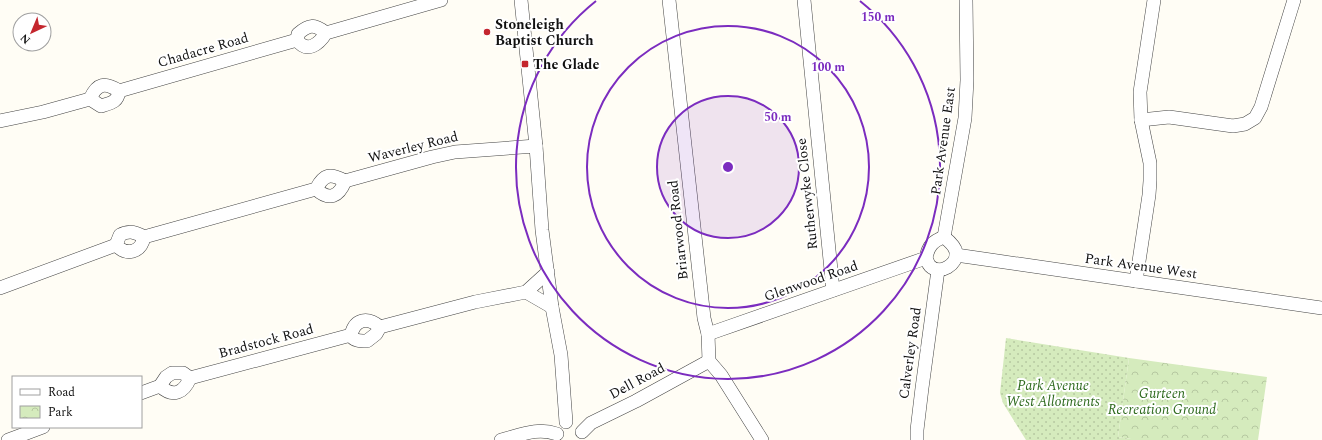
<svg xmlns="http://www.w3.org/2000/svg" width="1322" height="440" font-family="Spectral,serif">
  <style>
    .park { fill: url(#park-crowns) }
    .garden { fill: url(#garden-dots) }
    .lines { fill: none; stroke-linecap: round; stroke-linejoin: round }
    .minor-casing { stroke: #444; stroke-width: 14 }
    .minor { stroke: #fff; stroke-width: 13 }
    .ring { fill: none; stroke: #7b2cbf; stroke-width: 2 }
    .poi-dot { fill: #c4262e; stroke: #fff; stroke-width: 1.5 }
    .labels { text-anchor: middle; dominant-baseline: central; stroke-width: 4; stroke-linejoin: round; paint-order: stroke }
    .poi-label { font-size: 14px; font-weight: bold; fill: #111; stroke: #fff; text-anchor: start }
    .street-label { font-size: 14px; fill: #111; stroke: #fff }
    .park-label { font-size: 14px; font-style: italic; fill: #2f6b1f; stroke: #fff }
    .centre { fill: #7b2cbf; stroke: #fff; stroke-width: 2 }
    .ring-label { font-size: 12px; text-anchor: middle; font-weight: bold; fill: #7b2cbf; stroke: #fff; stroke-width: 4; stroke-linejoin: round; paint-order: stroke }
  </style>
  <defs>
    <pattern id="park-crowns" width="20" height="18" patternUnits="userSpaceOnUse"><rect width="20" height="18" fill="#d5ebbd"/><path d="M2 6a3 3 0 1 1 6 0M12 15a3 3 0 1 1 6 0" fill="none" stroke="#b6c8a1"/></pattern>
    <pattern id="garden-dots" width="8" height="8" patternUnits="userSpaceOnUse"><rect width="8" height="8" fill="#d5ebbd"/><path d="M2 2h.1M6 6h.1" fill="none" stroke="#b6c8a1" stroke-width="1.8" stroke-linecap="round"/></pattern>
  </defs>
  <rect width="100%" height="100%" fill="#fffdf5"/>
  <!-- park -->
  <path class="park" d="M1129,358l138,19 -9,63h-127v-1l-13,-2z"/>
  <!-- garden -->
  <path class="garden" d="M1006,338l123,20 -11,79 13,2v1h-105l-23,-37 -3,-10z"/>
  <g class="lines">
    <!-- minor casing -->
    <g class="minor-casing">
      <g id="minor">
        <path d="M521,0l15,146 6,84 10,77 9,48 5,67"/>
        <path d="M669,0l35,318 4,16 1,27 12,14 41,65"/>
        <path d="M804,0l29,290"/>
        <path d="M326,33c-12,-9 -17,-9 -28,1l-1,6c10,14 22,4 29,-7l115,-33"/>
        <path d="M90,99c7,-16 15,-17 29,-8l178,-51"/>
        <path d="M1141,120l28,-3 64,9 12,-2 10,-6 6,-11 33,-107"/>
        <path d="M0,121l43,-9 47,-13 11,7c10,-3 17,-4 18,-15"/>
        <path d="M316,189c13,12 23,8 29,-8"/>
        <path d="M944,237l21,-119 2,-38 -1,-80"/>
        <path d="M944,237c5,4 11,9 12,15 2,12 -16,24 -26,14 -2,-2 -3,-6 -4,-8 2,-12 7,-17 18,-21z"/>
        <path d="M116,245l4,-10c9,-5 16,-3 24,2l172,-48c8,-15 14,-16 29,-8l87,-24 23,-5 81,-6"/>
        <path d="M116,245c10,11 25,8 28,-8"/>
        <path d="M956,255l366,53"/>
        <path d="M1136,281l13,-86 1,-14v-18l-9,-43 -1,-28 14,-92"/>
        <path d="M0,288l116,-43"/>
        <path d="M526,292l26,15"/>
        <path d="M708,334l218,-76"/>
        <path d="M351,335c2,6 10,6 16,6l9,-7 4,-7 95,-25 51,-10 22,-20"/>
        <path d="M351,335c4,-17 17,-18 29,-8"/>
        <path d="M160,386c13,12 24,7 30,-8"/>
        <path d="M141,393l19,-7 6,-9 6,-4h11l7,5 161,-43"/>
        <path d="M582,432l9,-9 45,-22 73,-40"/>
        <path d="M8,440l35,-13"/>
        <path d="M501,440c20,-5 36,-13 56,-6"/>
        <path d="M917,440v-10l5,-42 16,-118"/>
      </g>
    </g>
    <!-- minor -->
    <use href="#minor" class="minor"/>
  </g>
  <!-- distance rings -->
  <circle cx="728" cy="167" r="71" fill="#7b2cbf" fill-opacity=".12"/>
  <g class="ring">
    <circle cx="728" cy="167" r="71"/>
    <circle cx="728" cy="167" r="141"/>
    <path d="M860 1A212 212 0 1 1 596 1"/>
  </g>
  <!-- markers -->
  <g class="poi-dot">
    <circle cx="487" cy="32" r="4"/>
    <rect x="521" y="60" width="8" height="8" rx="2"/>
  </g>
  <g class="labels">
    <!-- poi labels -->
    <g class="poi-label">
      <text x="495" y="24">Stoneleigh<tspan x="495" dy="16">Baptist Church</tspan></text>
      <text x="533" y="64">The Glade</text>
    </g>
    <!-- street labels -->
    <g class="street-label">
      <text transform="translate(203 50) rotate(-16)">Chadacre Road</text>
      <text transform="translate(943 141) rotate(-82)">Park Avenue East</text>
      <text transform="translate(413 147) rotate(-14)">Waverley Road</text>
      <text transform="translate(807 194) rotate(-96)">Rutherwyke Close</text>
      <text transform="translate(678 230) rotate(-96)">Briarwood Road</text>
      <text transform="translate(1141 266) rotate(8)">Park Avenue West</text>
      <text transform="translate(811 281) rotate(-19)">Glenwood Road</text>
      <text transform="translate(266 341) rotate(-15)">Bradstock Road</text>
      <text transform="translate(910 353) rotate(-82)">Calverley Road</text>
      <text transform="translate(637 381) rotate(-28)">Dell Road</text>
    </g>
    <!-- park labels -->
    <g class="park-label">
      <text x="1053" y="385">Park Avenue<tspan x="1053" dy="16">West Allotments</tspan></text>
      <text x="1162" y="393">Gurteen<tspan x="1162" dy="16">Recreation Ground</tspan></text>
    </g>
  </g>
  <circle cx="728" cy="167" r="6" class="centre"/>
  <g class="ring-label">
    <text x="878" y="21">150 m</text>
    <text x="828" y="71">100 m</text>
    <text x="778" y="121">50 m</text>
  </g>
  <!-- legend -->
  <rect x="12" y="376" width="130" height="52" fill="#ffffff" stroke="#a0a0a0"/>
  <rect x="20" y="389" width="20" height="6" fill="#ffffff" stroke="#a0a0a0"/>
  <text x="48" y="396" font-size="12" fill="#111111">Road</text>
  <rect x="20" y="406" width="20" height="12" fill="url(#park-crowns)" stroke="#a0a0a0"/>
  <text x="48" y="416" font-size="12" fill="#111111">Park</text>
  <!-- north arrow -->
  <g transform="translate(32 32) rotate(224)"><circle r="19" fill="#ffffff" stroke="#a0a0a0"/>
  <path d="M0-3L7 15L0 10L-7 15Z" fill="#c4262e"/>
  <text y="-6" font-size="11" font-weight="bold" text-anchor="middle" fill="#111111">N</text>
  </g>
</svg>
